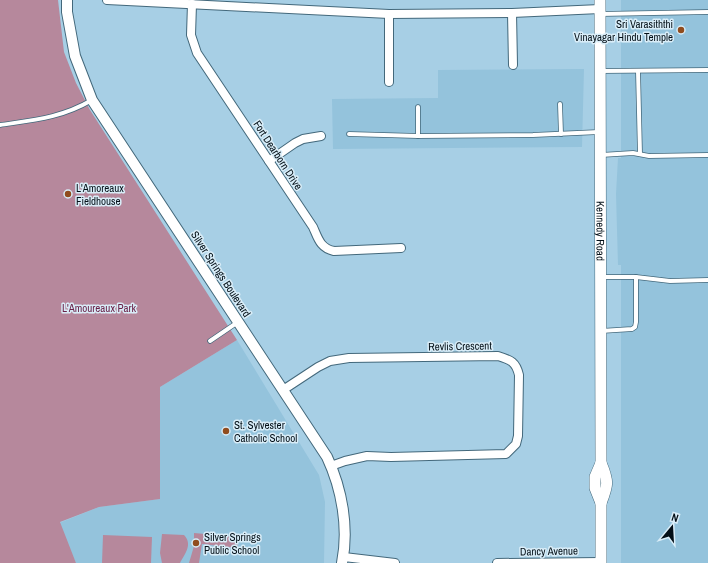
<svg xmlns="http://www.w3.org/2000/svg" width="708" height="563" font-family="'Archivo Narrow',sans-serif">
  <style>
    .built { fill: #94c3dc }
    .green { fill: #b6889c }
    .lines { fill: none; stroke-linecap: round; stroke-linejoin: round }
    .service-casing { stroke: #43687b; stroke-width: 5.5 }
    .minor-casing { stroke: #43687b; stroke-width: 10 }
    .tertiary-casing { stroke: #43687b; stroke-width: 12 }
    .secondary-casing { stroke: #43687b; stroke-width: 12 }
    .service { stroke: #fff; stroke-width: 4 }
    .minor { stroke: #fff; stroke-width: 8 }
    .tertiary { stroke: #fff; stroke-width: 10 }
    .secondary { stroke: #fff; stroke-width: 11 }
    .poi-dot { fill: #904c1e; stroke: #d9edf8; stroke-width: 1.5 }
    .labels { text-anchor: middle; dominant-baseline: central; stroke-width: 3; stroke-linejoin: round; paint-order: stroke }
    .poi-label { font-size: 11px; fill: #030f17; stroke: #d9edf8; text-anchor: start }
    .street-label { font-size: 11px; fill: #030f17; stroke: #d9edf8 }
    .park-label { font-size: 11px; fill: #6a2047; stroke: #d9edf8 }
  </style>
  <rect width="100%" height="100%" fill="#a7cfe5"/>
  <!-- built -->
  <g class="built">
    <path d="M621,0h87v563h-87v-298h-3l-2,-71 2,-36h3z"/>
    <path d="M584,69l-2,78 -249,2 -1,-50 106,-1v-28z"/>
    <path d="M237,340l82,135 6,27 -1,61h-248l-17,-40 40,-16 61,-8v-112z"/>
  </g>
  <!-- green -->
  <g class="green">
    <path d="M0,0h58l6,52 12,31 14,27 147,230 -77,47v112l-61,8 -39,15 16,41h-76z"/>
    <path d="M194,533l45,4 -2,11 -35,-4 -3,19h-10l5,-17z"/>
    <path d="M162,534l22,1c9,9 1,19 -4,28h-18l-2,-10z"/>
    <path d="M103,535l49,2 -1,26h-49z"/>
  </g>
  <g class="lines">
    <!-- service casing -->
    <g class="service-casing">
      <g id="service">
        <path d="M600,14l108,-2"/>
        <path d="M601,71l107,-1"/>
        <path d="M638,71l2,83"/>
        <path d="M560,104l1,30"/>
        <path d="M0,125c34,-5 61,-7 92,-25"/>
        <path d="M349,134l69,2 115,-1 66,-3"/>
        <path d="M418,136v-29"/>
        <path d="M601,155l32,-2 16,3 59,-1"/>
        <path d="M636,277l34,4 38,-1"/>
        <path d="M601,331l31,-2 3,-2 1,-5v-45h-35"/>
        <path d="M210,341l28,-19"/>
      </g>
    </g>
    <!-- minor casing -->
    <g class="minor-casing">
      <g id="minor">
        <path d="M107,0l282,14 123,-1 88,-4"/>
        <path d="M192,4l-1,31 6,18 116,174c5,11 7,21 21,24l67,-3"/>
        <path d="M512,13l1,52"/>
        <path d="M389,14v68"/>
        <path d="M269,161l26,-18 8,-4 18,-3"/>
        <path d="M283,390l35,-23 12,-6 19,-3 149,-2c13,4 18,6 21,19l-1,61 -2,8 -10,10 -115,3 -24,-1 -22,5 -14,5"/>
        <path d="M344,557l51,6"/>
        <path d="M497,563l104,-1"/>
      </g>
    </g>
    <!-- tertiary casing -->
    <g class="tertiary-casing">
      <path id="tertiary" d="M67,0v12l8,44 17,44 235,357c15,32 22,71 15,106"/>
    </g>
    <!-- secondary casing -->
    <g class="secondary-casing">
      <g id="secondary">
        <path id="s1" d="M600,0l1,463c8,19 7,22 0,40"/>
        <path d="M601,463l-6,14v11l6,15v60"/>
      </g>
    </g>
    <!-- service -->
    <use href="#service" class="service"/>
    <!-- minor -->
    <use href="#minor" class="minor"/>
    <!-- tertiary -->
    <use href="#tertiary" class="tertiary"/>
    <!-- secondary -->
    <use href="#secondary" class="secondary"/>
  </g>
  <!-- markers -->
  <g class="poi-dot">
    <circle cx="681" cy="30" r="4"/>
    <circle cx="68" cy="194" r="4"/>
    <circle cx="226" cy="431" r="4"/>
    <circle cx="196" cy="543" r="4"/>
  </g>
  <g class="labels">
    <!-- poi labels -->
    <g class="poi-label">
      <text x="673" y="24" text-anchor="end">Sri Varasiththi<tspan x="673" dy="13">Vinayagar Hindu Temple</tspan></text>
      <text x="76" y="188">L'Amoreaux<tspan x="76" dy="13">Fieldhouse</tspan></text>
      <text x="234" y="425">St. Sylvester<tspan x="234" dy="13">Catholic School</tspan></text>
      <text x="204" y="537">Silver Springs<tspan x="204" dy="13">Public School</tspan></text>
    </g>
    <!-- street labels -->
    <g class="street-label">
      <text transform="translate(278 155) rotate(57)">Fort Dearborn Drive</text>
      <text stroke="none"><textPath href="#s1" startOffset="231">Kennedy Road</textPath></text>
      <text transform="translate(221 274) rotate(57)">Silver Springs Boulevard</text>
      <text transform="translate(460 346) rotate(-1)">Revlis Crescent</text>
      <text transform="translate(549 551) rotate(-1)">Dancy Avenue</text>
    </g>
    <!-- park labels -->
    <g class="park-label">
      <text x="99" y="308">L'Amoureaux Park</text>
    </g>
  </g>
  <!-- north arrow -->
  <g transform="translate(672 527) rotate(18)" stroke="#d9edf8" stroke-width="3" paint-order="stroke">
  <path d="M0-3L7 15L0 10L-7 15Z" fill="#030f17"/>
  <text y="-6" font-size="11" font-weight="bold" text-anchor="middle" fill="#030f17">N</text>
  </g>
</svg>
